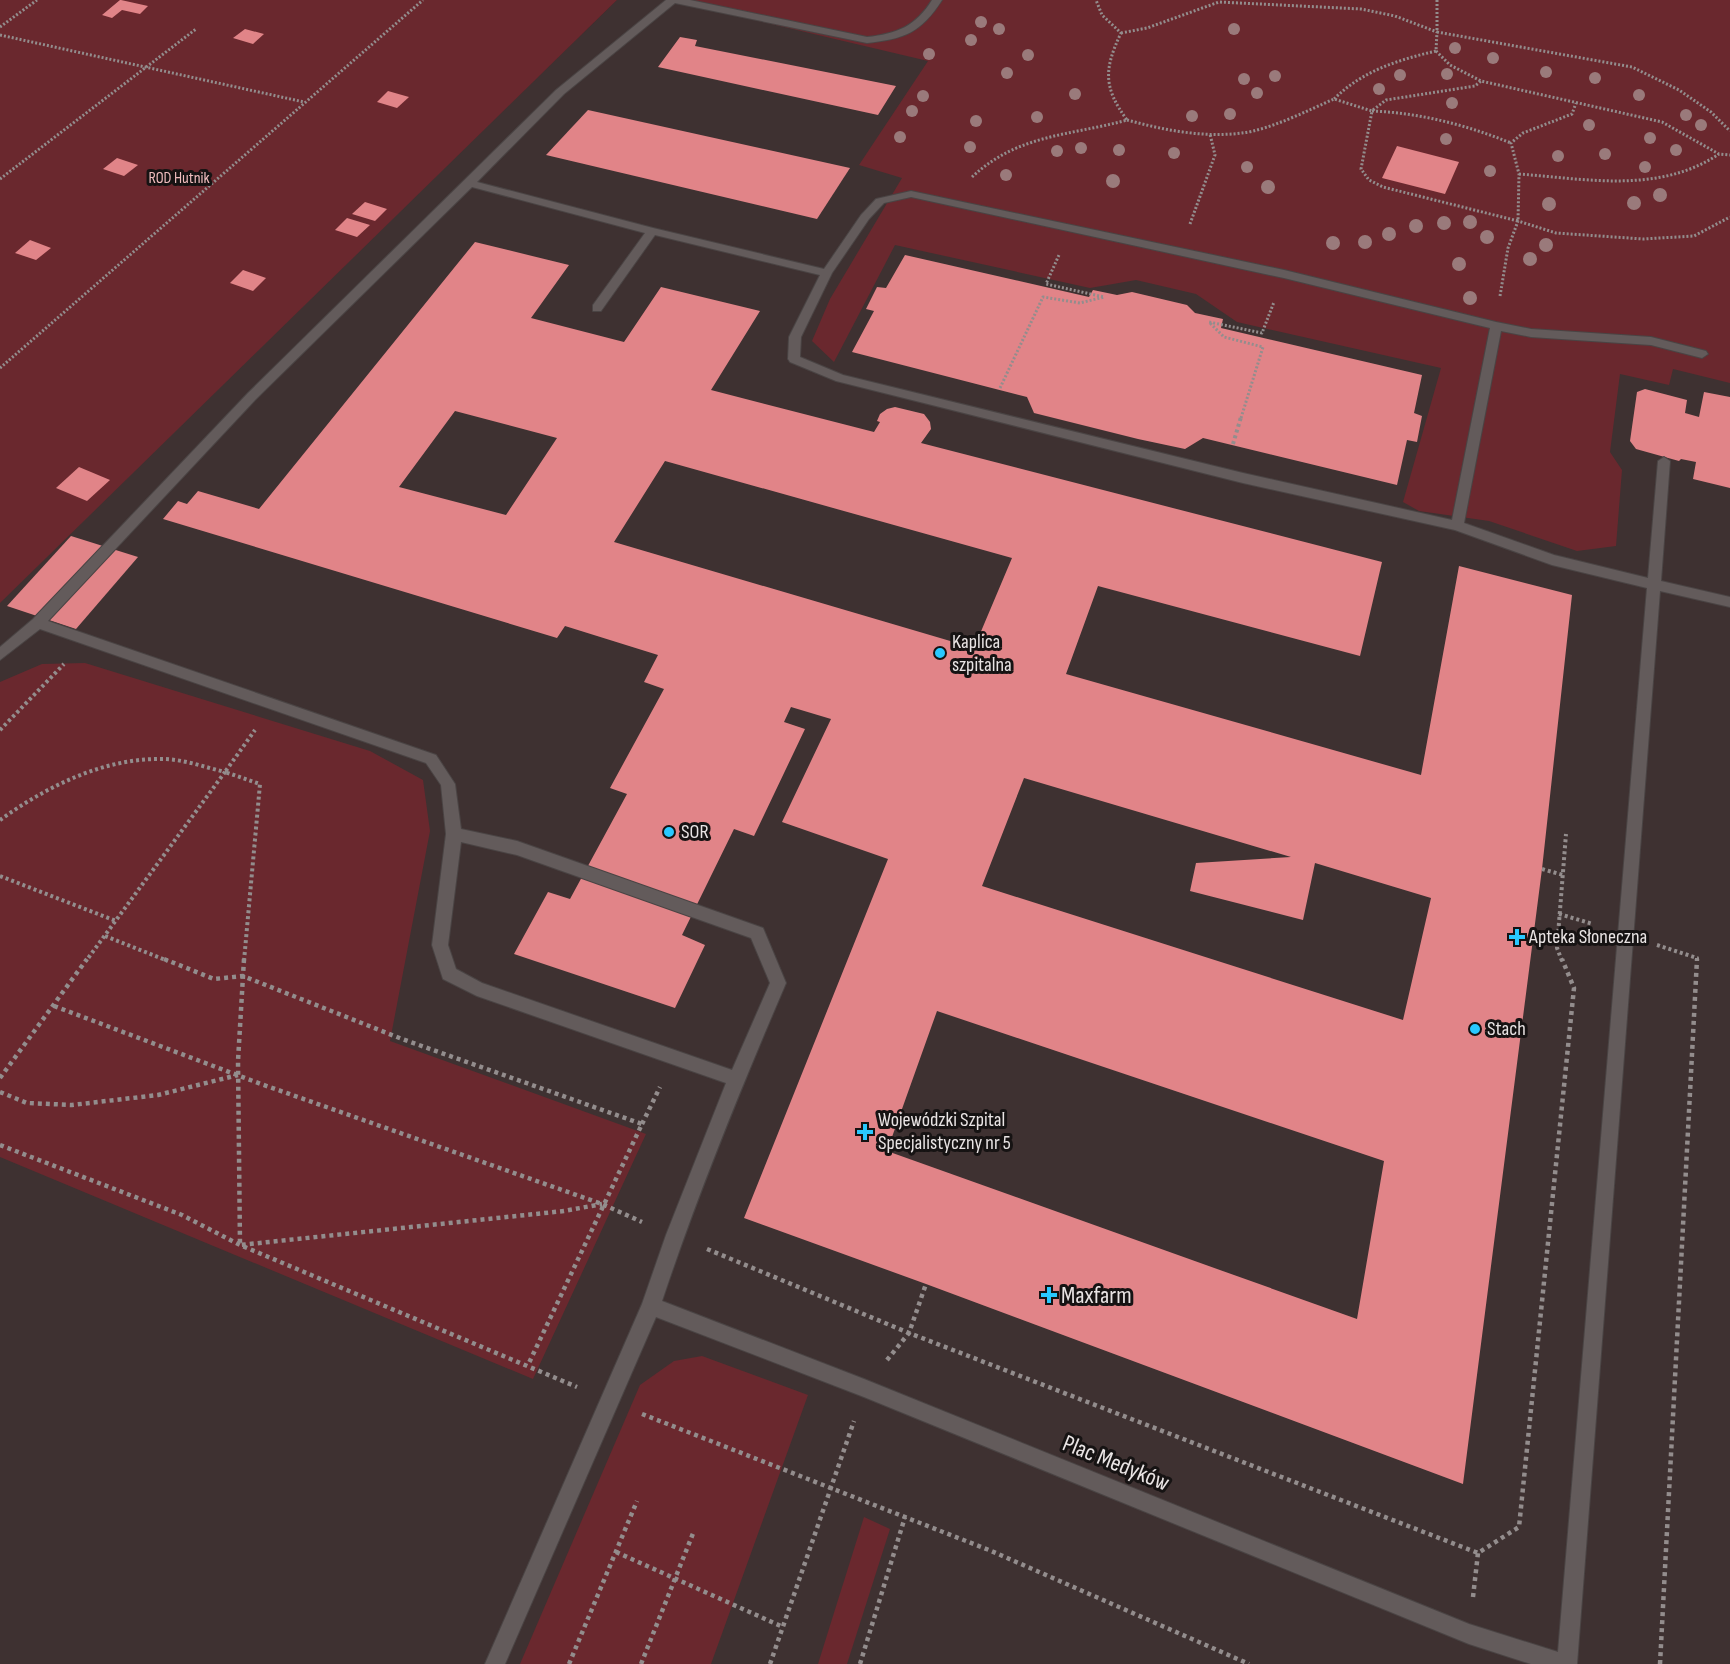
<svg xmlns="http://www.w3.org/2000/svg" width="1730" height="1664" font-family="'Sofia Sans Condensed',sans-serif">
  <style>
    .built { fill: #3e3131 }
    .green { fill: #6a282e }
    .building { fill: #e18488; fill-rule: evenodd }
    .lines { fill: none; stroke-linecap: round; stroke-linejoin: round }
    .service-casing { stroke: #4a4444; stroke-width: 2 }
    .path-far2 { stroke: #938d8d; stroke-width: 3; stroke-dasharray: 2 2; stroke-linecap: butt }
    .path-far1 { stroke: #938d8d; stroke-width: 4; stroke-dasharray: 3 3; stroke-linecap: butt }
    .path { stroke: #938d8d; stroke-width: 4.5; stroke-dasharray: 4 4; stroke-linecap: butt }
    .service { fill: #635b5b; fill-rule: evenodd }
    .tree { fill: #9a7a7b }
    .poi-dot { fill: #29c8ff; stroke: #161313; stroke-width: 2 }
    .labels { text-anchor: middle; dominant-baseline: central; stroke-width: 6; stroke-linejoin: round; paint-order: stroke }
    .far-park-label { font-size: 16px; fill: #f0bdbe; stroke: #161313 }
    .poi-label { font-size: 20px; fill: #e9e4e4; stroke: #161313; text-anchor: start }
    .near-poi-label { font-size: 24px; fill: #e9e4e4; stroke: #161313; text-anchor: start }
    .near-street-label { font-size: 24px; fill: #e9e4e4; stroke: #161313 }
  </style>
  <rect width="100%" height="100%" fill="#302929"/>
  <!-- built -->
  <path class="built" d="M617,0h1113v1664h-1730v-1064z"/>
  <!-- green -->
  <g class="green">
    <path d="M0,0h617l-617,603z"/>
    <path d="M670,0h1060v383l-57,-14 -4,16 -49,-11 -10,78 12,18 -6,76 -39,5 -88,-30 -70,-10 -16,-9 38,-134 -204,-46 -41,-28 -60,-14 -46,8 -195,-43 -61,117 -22,-21 18,-42 72,-121 -43,-13 69,-104z"/>
    <path d="M85,663l285,88 53,29 7,51 -40,210 256,93 -113,245 -533,-222v-475l42,-18z"/>
    <path d="M702,1356l106,39 -97,269h-191l120,-279 34,-24z"/>
    <path d="M864,1517l26,12 -43,135h-29z"/>
  </g>
  <!-- building -->
  <g class="building">
    <path d="M120,0h1l27,6 -8,8 -18,-4 -10,8 -10,-3z"/>
    <path d="M245,29l19,5 -11,10 -20,-6z"/>
    <path d="M680,37l17,3 -2,6 201,40 -18,29 -220,-48z"/>
    <path d="M388,91l21,6 -12,11 -20,-6z"/>
    <path d="M588,110l262,58 -33,51 -271,-64z"/>
    <path d="M1397,146l62,16 -14,32 -63,-16z"/>
    <path d="M117,158l21,7 -14,11 -21,-7z"/>
    <path d="M365,202l22,7 -12,12 -23,-7z"/>
    <path d="M347,218l23,7 -13,12 -22,-7z"/>
    <path d="M30,240l21,8 -15,12 -21,-7z"/>
    <path d="M475,242l94,23 -38,53 93,24 37,-55 99,24 -49,79 163,42 6,-10 -3,-1 3,-7 7,-5 8,-2 29,7 6,8 1,7 -10,14 461,119 -22,94 -262,-70 -32,88 355,101 38,-209 113,29 -30,274 -79,615 -537,-200 -182,-66 144,-359 -106,-37 49,-103 -40,-12 -7,15 21,7 -51,107 -20,-7 -52,106 23,10 -30,63 -161,-54 34,-62 22,7 57,-105 -17,-6 54,-99 -20,-7 14,-27 -93,-29 -8,12 -394,-119 15,-18 9,3 11,-13 61,18zM455,411l102,27 -51,77 -107,-28zM665,461l347,97 -38,90 -360,-106zM1024,778l267,79 -95,6 -6,28 113,29 12,-57 116,35 -28,122 -421,-134zM937,1011l447,150 -27,158 -470,-168z"/>
    <path d="M905,255l184,42 4,-7 24,5 15,-3 55,13 8,8 28,6 -2,9 201,47 -8,38 8,3 -5,26 -10,-2 -10,45 -194,-47 -18,11 -47,-10 -104,-26 -7,-16 -175,-45 22,-41 -8,-2 11,-22 9,1z"/>
    <path d="M243,270l23,8 -13,13 -23,-8z"/>
    <path d="M1645,389l42,11 -2,13 14,4 5,-25 26,5v91l-37,-9 3,-17 -15,-3 -2,2 -43,-12 -6,-8 7,-49z"/>
    <path d="M79,467l31,13 -23,21 -31,-13z"/>
    <path d="M71,536l67,21 -62,72 -69,-23z"/>
  </g>
  <g class="lines">
    <!-- service casing -->
    <g class="service-casing">
      <path id="service" d="M666,0h24l177,37c30,-3 49,-11 65,-37h10c-21,33 -38,39 -75,43l-192,-40 -111,91 -87,88 176,46 171,41 37,-54 15,-16 35,-8 373,79 212,52 35,7 120,8 55,14 2,3 -6,4 -51,-13 -120,-8 -30,-6 -37,192 90,32 94,23 10,-117 6,-4 6,4 -9,120 69,16v10l-70,-16 -83,1073h-46l-62,-20 -605,-247 -208,-80 -151,347h-20l157,-360 24,-69 60,-152 -249,-87 -34,-17 -11,-34 14,-111 -5,-49 -15,-22 -386,-134 -40,31v-13l33,-28 215,-226 308,-303zM472,187l173,46 -52,72v6h8l54,-76 165,40 -31,62 -1,22 2,3 46,19 407,102 212,47 97,35 95,23 -89,1064 -89,-28 -605,-245 -202,-78c36,-108 79,-213 124,-318l-23,-55 -246,-87 -56,-12 -6,-45 -19,-29 -388,-134 208,-222zM911,197l373,81 206,50 -38,192 -209,-47 -400,-98 -43,-18 1,-20 31,-64 37,-54 15,-16zM461,842l56,13 234,83 19,45 -38,87 -250,-87 -26,-14 -8,-24z"/>
    </g>
    <!-- path-far2 -->
    <g class="path-far2">
      <path d="M1437,0v32l195,35 47,23 32,22 19,19"/>
      <path d="M0,27l37,-27"/>
      <path d="M1121,33l26,-5 72,-26 142,7 34,7 42,16 -1,19c-38,9 -74,20 -102,48"/>
      <path d="M0,35l304,67"/>
      <path d="M1436,51l14,14 31,16 181,41 57,32 11,1"/>
      <path d="M1373,110l13,-10 89,-14 6,-5"/>
      <path d="M1372,111c49,2 94,14 139,32"/>
      <path d="M1127,120c37,10 76,18 115,13 27,-3 67,-23 92,-34l38,12 -11,58 8,11 14,7 135,34 1,-47 -8,-31 12,-10 49,-19 4,-11"/>
      <path d="M1519,174c68,5 140,20 200,-20"/>
      <path d="M972,177c46,-43 97,-41 155,-57 -24,-33 -23,-51 -6,-87l-19,-18 -6,-15"/>
      <path d="M0,179l196,-150"/>
      <path d="M1190,224l25,-69 -5,-21"/>
      <path d="M1500,296l8,-48 10,-27 38,12 87,6 51,-3 36,-19"/>
      <path d="M0,368l423,-368"/>
      <path d="M1000,388l43,-91 37,6 24,-6 -58,-13 13,-29"/>
      <path d="M1241,418l22,-71 -39,-10 -15,-15 53,11 12,-31"/>
    </g>
    <!-- path-far1 -->
    <g class="path-far1">
      <path d="M1233,444l8,-27"/>
      <path d="M0,730l64,-66"/>
      <path d="M0,820c46,-33 103,-62 162,-61 21,0 42,8 63,13l-139,189"/>
      <path d="M1542,869l21,6"/>
      <path d="M0,876l116,45"/>
      <path d="M1559,914l34,10"/>
      <path d="M105,936l63,25"/>
      <path d="M1657,945l40,13v3"/>
      <path d="M244,961l16,-177 -35,-12 30,-42"/>
      <path d="M1562,961l-5,-13 9,-114"/>
    </g>
    <!-- path -->
    <g class="path">
      <path d="M164,959l50,20 29,-3 159,63 240,85 -114,241"/>
      <path d="M244,959l-6,102 2,184 324,-34 38,-7"/>
      <path d="M54,1006l207,78 341,120 40,18"/>
      <path d="M0,1078l87,-119"/>
      <path d="M0,1092l27,11 45,2 86,-10 80,-20"/>
      <path d="M642,1124l18,-37"/>
      <path d="M0,1145l182,70 58,30 337,142"/>
      <path d="M707,1249l202,84 569,220 41,-26 55,-539 -12,-29"/>
      <path d="M887,1360l22,-27 17,-49"/>
      <path d="M642,1414l347,136 260,114"/>
      <path d="M616,1552l167,75"/>
      <path d="M1473,1597l5,-44"/>
      <path d="M569,1664l68,-163"/>
      <path d="M641,1664l53,-133"/>
      <path d="M770,1664l84,-243"/>
      <path d="M860,1664l45,-147"/>
      <path d="M1660,1664l37,-705"/>
    </g>
    <!-- service -->
    <use href="#service" class="service"/>
  </g>
  <!-- trees -->
  <g class="tree">
    <circle cx="981" cy="22" r="6"/>
    <circle cx="999" cy="29" r="6"/>
    <circle cx="1234" cy="29" r="6"/>
    <circle cx="971" cy="40" r="6"/>
    <circle cx="1455" cy="48" r="6"/>
    <circle cx="929" cy="54" r="6"/>
    <circle cx="1028" cy="55" r="6"/>
    <circle cx="1493" cy="58" r="6"/>
    <circle cx="1546" cy="72" r="6"/>
    <circle cx="1007" cy="73" r="6"/>
    <circle cx="1447" cy="74" r="6"/>
    <circle cx="1400" cy="75" r="6"/>
    <circle cx="1275" cy="76" r="6"/>
    <circle cx="1595" cy="78" r="6"/>
    <circle cx="1244" cy="79" r="6"/>
    <circle cx="1379" cy="89" r="6"/>
    <circle cx="1257" cy="93" r="6"/>
    <circle cx="1075" cy="94" r="6"/>
    <circle cx="1639" cy="95" r="6"/>
    <circle cx="923" cy="96" r="6"/>
    <circle cx="1452" cy="103" r="6"/>
    <circle cx="912" cy="111" r="6"/>
    <circle cx="1230" cy="114" r="6"/>
    <circle cx="1686" cy="115" r="6"/>
    <circle cx="1192" cy="116" r="6"/>
    <circle cx="1037" cy="117" r="6"/>
    <circle cx="976" cy="121" r="6"/>
    <circle cx="1589" cy="125" r="6"/>
    <circle cx="1701" cy="125" r="6"/>
    <circle cx="900" cy="137" r="6"/>
    <circle cx="1650" cy="138" r="6"/>
    <circle cx="1446" cy="139" r="6"/>
    <circle cx="970" cy="147" r="6"/>
    <circle cx="1081" cy="148" r="6"/>
    <circle cx="1119" cy="150" r="6"/>
    <circle cx="1676" cy="150" r="6"/>
    <circle cx="1057" cy="151" r="6"/>
    <circle cx="1174" cy="153" r="6"/>
    <circle cx="1605" cy="154" r="6"/>
    <circle cx="1558" cy="156" r="6"/>
    <circle cx="1247" cy="167" r="6"/>
    <circle cx="1645" cy="167" r="6"/>
    <circle cx="1490" cy="171" r="6"/>
    <circle cx="1006" cy="175" r="6"/>
    <circle cx="1113" cy="181" r="7"/>
    <circle cx="1268" cy="187" r="7"/>
    <circle cx="1660" cy="195" r="7"/>
    <circle cx="1634" cy="203" r="7"/>
    <circle cx="1549" cy="204" r="7"/>
    <circle cx="1470" cy="222" r="7"/>
    <circle cx="1444" cy="223" r="7"/>
    <circle cx="1416" cy="226" r="7"/>
    <circle cx="1389" cy="234" r="7"/>
    <circle cx="1487" cy="237" r="7"/>
    <circle cx="1365" cy="242" r="7"/>
    <circle cx="1333" cy="243" r="7"/>
    <circle cx="1546" cy="245" r="7"/>
    <circle cx="1530" cy="259" r="7"/>
    <circle cx="1459" cy="264" r="7"/>
    <circle cx="1470" cy="298" r="7"/>
  </g>
  <!-- markers -->
  <g class="poi-dot">
    <circle cx="940" cy="653" r="6"/>
    <circle cx="669" cy="832" r="6"/>
    <path d="M1514 928h6v6h6v6h-6v6h-6v-6h-6v-6h6z"/>
    <circle cx="1475" cy="1029" r="6"/>
    <path d="M862 1123h6v6h6v6h-6v6h-6v-6h-6v-6h6z"/>
    <path d="M1046 1286h6v6h6v6h-6v6h-6v-6h-6v-6h6z"/>
  </g>
  <g class="labels">
    <!-- far-park labels -->
    <g class="far-park-label">
      <text x="179" y="178">ROD Hutnik</text>
    </g>
    <!-- poi labels -->
    <g class="poi-label">
      <text x="952" y="642">Kaplica<tspan x="952" dy="23">szpitalna</tspan></text>
      <text x="681" y="832">SOR</text>
      <text x="1529" y="937">Apteka Słoneczna</text>
      <text x="1487" y="1029">Stach</text>
      <text x="878" y="1120">Wojewódzki Szpital<tspan x="878" dy="23">Specjalistyczny nr 5</tspan></text>
    </g>
    <!-- near-poi labels -->
    <g class="near-poi-label">
      <text x="1061" y="1295">Maxfarm</text>
    </g>
    <!-- near-street labels -->
    <g class="near-street-label">
      <text transform="translate(1116 1463) rotate(22)">Plac Medyków</text>
    </g>
  </g>
</svg>
